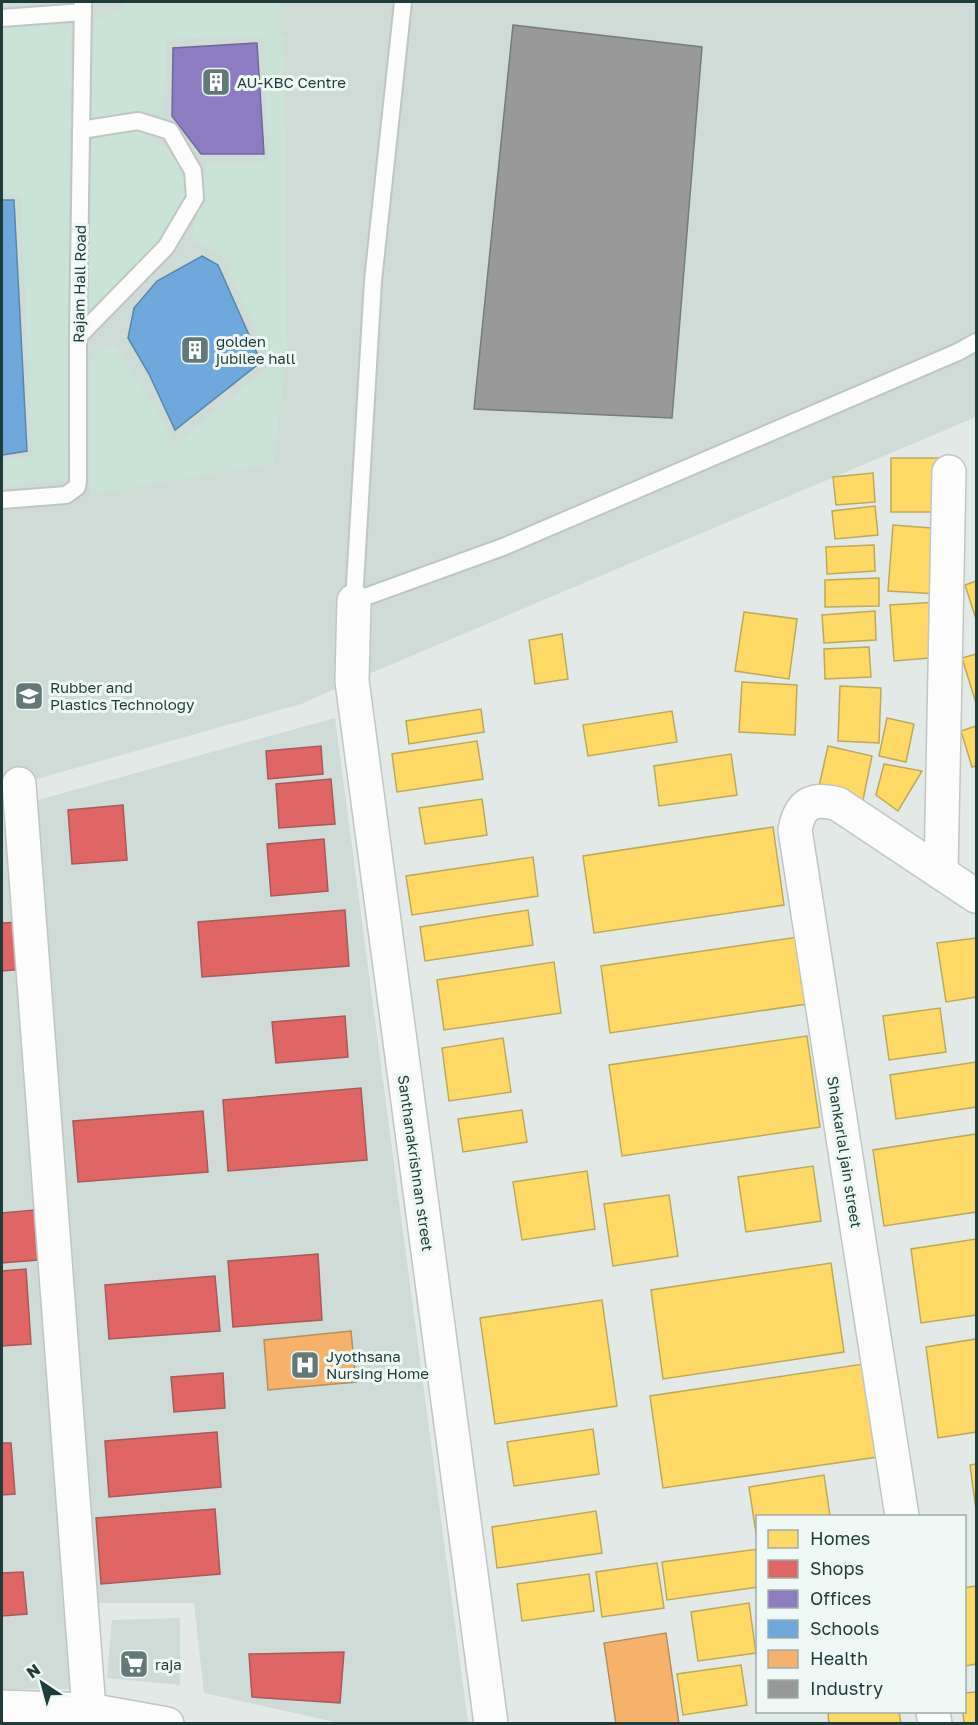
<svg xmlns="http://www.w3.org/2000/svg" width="978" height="1725" font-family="'Golos Text',sans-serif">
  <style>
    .built { fill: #cfdbd7 }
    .green { fill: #c9e4d6 }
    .homes { fill: #ffd966; stroke: #bcaa59; stroke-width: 1.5 }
    .shops { fill: #e06666; stroke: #a65a59; stroke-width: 1.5 }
    .offices { fill: #8e7cc3; stroke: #6c699a; stroke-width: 1.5 }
    .schools { fill: #6fa8dc; stroke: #5788ab; stroke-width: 1.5 }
    .health { fill: #f6b26b; stroke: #b58f5c; stroke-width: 1.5 }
    .industry { fill: #999; stroke: #747d7c; stroke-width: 1.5 }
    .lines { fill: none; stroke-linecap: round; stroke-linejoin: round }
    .service-casing { stroke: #bfc6c4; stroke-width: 20 }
    .minor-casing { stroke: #bfc6c4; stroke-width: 36 }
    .tertiary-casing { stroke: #bfc6c4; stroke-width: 36 }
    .service { stroke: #fbfcfb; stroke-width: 16 }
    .minor { stroke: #fbfcfb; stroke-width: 33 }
    .tertiary { stroke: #fbfcfb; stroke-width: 33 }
    .labels { text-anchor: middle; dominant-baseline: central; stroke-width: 6; stroke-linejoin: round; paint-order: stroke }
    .poi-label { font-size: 15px; fill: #1e3d3a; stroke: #eff8f5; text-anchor: start }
    .street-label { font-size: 15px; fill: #1e3d3a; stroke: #eff8f5 }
  </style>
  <rect width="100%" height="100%" fill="#e2e9e7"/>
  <!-- built -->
  <g class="built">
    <path d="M2,2h974v415l-624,264 -48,22 -302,86z"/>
    <path d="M335,718l133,1005h-129l-135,-30 -10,-90h-123l1,86h-70v-879z"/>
    <path d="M180,1618v67l-73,-7 5,-58z"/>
  </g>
  <!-- green -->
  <g class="green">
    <path d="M123,2h157v34h4l3,310 -13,117 -183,32v-140l24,-11 61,100 95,-79 -48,-108 -31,-18 14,-76 63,-1 -6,-126 -96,3 -4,77 -19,-5 -53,7 3,-96 29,-15z"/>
    <path d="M71,24l-4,456 -65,7v-26l30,-5 -11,-261 -19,-2v-166z"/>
    <path d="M137,129l33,22 13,24 2,21 -22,43 -76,77 5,-177z"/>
  </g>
  <!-- homes -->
  <g class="homes">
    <rect x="891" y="458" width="48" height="54"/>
    <path d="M873,473l2,29 -39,3 -3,-28z"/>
    <path d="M875,506l3,29 -43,4 -3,-28z"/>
    <path d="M893,525l51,4 -6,65 -50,-3z"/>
    <path d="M874,545l1,26 -48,3 -1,-27z"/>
    <path d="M879,578v28l-54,1v-27z"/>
    <path d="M976,581v38l-11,-34z"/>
    <path d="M938,602l3,55 -47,4 -4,-56z"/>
    <path d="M875,611l1,29 -52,3 -2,-28z"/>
    <path d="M744,612l53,7 -8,60 -54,-8z"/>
    <path d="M562,634l6,45 -33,5 -6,-44z"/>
    <path d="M869,647l2,30 -46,2 -1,-30z"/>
    <path d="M976,654v49l-14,-45z"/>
    <path d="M742,682l55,3 -2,50 -56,-3z"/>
    <path d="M840,686l41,2 -2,55 -41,-2z"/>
    <path d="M481,709l3,23 -75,12 -3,-23z"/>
    <path d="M672,711l5,31 -89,14 -5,-31z"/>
    <path d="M887,718l27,6 -8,38 -27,-6z"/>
    <path d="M976,726v40l-4,1 -11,-36z"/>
    <path d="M477,741l6,38 -86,13 -5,-38z"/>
    <path d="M828,746l44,10 -9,44 -45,-9z"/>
    <path d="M731,754l6,41 -78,11 -5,-40z"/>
    <path d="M884,764l38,7 -24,40 -22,-16z"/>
    <path d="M482,799l5,36 -62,9 -6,-36z"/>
    <path d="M773,827l11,78 -190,28 -11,-77z"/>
    <path d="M533,857l5,39 -126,19 -6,-39z"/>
    <path d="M528,910l5,35 -108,16 -5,-34z"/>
    <path d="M798,937l9,67 -197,29 -9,-67z"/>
    <path d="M976,938v59l-30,5 -9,-59z"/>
    <path d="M554,962l7,51 -117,17 -7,-50z"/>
    <path d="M940,1008l6,44 -57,8 -6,-44z"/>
    <path d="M807,1036l13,91 -198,29 -13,-91z"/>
    <path d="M503,1038l8,54 -62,9 -7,-53z"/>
    <path d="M976,1062v45l-80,12 -6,-44z"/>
    <path d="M522,1110l5,32 -64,10 -5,-33z"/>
    <path d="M976,1134v78l-92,14 -11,-76z"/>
    <path d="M813,1166l8,55 -75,11 -8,-55z"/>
    <path d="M587,1171l8,58 -73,11 -9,-58z"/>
    <path d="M669,1195l9,61 -65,10 -9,-62z"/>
    <path d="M976,1239v76l-55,8 -10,-74z"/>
    <path d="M831,1263l13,89 -181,27 -12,-89z"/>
    <path d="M602,1300l15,106 -122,18 -15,-106z"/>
    <path d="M976,1339v93l-38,6 -12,-91z"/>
    <path d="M870,1363l14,93 -221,32 -13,-92z"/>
    <path d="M593,1429l6,45 -85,12 -7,-44z"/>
    <path d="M976,1464v46l-6,-45z"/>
    <path d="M824,1475l6,41h-72l-1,24 -8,-53z"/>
    <path d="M596,1511l6,42 -105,15 -5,-41z"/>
    <path d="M758,1549v38l-91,13 -5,-38z"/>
    <path d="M657,1563l7,45 -62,9 -6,-45z"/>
    <path d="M589,1574l5,37 -72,10 -5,-37z"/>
    <path d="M976,1586v78l-11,2 -1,-78z"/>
    <path d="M749,1603l7,50 -58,8 -7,-49z"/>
    <path d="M741,1665l6,40 -64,10 -6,-41z"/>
    <path d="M976,1692v32h-12l-1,-12h1v-19z"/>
    <path d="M836,1712h63l2,12h-72l-1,-11z"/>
  </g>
  <!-- shops -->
  <g class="shops">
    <path d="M321,746l2,28 -55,5 -2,-28z"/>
    <path d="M331,779l4,45 -56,4 -3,-44z"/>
    <path d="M123,805l4,55 -55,4 -4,-54z"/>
    <path d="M324,839l4,52 -57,5 -4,-52z"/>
    <path d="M345,910l4,56 -147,11 -4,-55z"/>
    <path d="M20,922l4,47 -22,2v-48z"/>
    <path d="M345,1016l3,41 -72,6 -4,-41z"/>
    <path d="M361,1088l6,72 -139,11 -5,-71z"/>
    <path d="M203,1111l5,61 -130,10 -5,-61z"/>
    <path d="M35,1210l3,50 -36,3v-50z"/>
    <path d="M318,1254l4,66 -89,7 -5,-66z"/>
    <path d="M26,1269l5,75 -29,2v-75z"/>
    <path d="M215,1276l5,55 -111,8 -4,-54z"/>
    <path d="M223,1373l2,35 -51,4 -3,-35z"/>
    <path d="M217,1432l4,55 -112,10 -4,-56z"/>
    <path d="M2,1443h9l4,51 -13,1z"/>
    <path d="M215,1509l5,65 -119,10 -5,-66z"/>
    <path d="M23,1572l4,42 -25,2v-43z"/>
    <path d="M344,1652l-4,51 -88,-6 -3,-43z"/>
  </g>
  <!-- offices -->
  <path class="offices" d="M257,43l7,111h-63l-29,-38 1,-68z"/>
  <!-- schools -->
  <g class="schools">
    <path d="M2,200h12l13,251 -25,4z"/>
    <path d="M202,256l16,9 43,97 -86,68 -26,-56 -21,-36 6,-30 23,-27z"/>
  </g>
  <!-- health -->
  <g class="health">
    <path d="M351,1331l5,51 -88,8 -4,-50z"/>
    <path d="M666,1633l13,91h-63l-12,-81z"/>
  </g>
  <!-- industry -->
  <path class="industry" d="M513,25l189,22 -30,371 -198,-9z"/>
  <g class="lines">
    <!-- service casing -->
    <g class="service-casing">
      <g id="service">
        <path d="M403,2l-30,279 -19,320 149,-54 455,-195 18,-10"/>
        <path d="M2,18l81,-6"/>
        <path d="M78,337l88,-90 29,-49 -2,-27 -23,-40 -32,-10 -57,9"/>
        <path d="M2,500l64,-5 11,-8 1,-6v-144l5,-335"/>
      </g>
    </g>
    <!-- minor casing -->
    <g class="minor-casing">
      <g id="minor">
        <path d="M354,601l-2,80 139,1043"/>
        <path d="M19,784l70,926"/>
        <path d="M941,872l8,-400"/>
        <path d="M902,1516l-107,-686c5,-27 18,-33 43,-26l138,92"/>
        <path d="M933,1712l2,12"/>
      </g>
    </g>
    <!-- tertiary casing -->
    <g class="tertiary-casing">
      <path id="tertiary" d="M2,1707l87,3 78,14"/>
    </g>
    <!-- service -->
    <use href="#service" class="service"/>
    <!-- minor -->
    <use href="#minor" class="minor"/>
    <!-- tertiary -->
    <use href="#tertiary" class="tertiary"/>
  </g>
  <!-- icons -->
  <defs>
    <g id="building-square" transform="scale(1.5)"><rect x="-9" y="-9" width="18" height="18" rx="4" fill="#637977" stroke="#eff8f5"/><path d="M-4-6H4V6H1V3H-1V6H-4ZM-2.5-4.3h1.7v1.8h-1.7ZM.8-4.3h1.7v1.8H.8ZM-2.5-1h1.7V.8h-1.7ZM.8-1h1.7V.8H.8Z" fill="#fff"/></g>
    <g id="university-square" transform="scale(1.5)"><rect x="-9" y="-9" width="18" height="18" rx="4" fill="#637977" stroke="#eff8f5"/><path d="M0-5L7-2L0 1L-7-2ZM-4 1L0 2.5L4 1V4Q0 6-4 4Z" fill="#fff"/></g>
    <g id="hospital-square" transform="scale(1.5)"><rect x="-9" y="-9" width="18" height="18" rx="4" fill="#637977" stroke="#eff8f5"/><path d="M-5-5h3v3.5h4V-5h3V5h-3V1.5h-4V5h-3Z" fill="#fff"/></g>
    <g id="supermarket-square" transform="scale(1.5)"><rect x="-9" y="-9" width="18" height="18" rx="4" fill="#637977" stroke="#eff8f5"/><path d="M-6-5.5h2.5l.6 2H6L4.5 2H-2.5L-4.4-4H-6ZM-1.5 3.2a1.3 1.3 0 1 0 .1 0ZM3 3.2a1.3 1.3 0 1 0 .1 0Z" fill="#fff"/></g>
  </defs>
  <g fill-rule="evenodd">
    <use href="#building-square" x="216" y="82"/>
    <use href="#building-square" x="195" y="350"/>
    <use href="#university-square" x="29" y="696"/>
    <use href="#hospital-square" x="305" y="1365"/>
    <use href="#supermarket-square" x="134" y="1664"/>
  </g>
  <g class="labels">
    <!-- poi labels -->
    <g class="poi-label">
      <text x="237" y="82">AU-KBC Centre</text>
      <text x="216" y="341">golden<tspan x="216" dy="17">jubilee hall</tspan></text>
      <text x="50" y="687">Rubber and<tspan x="50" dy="17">Plastics Technology</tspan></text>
      <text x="326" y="1356">Jyothsana<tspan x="326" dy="17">Nursing Home</tspan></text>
      <text x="155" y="1664">raja</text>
    </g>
    <!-- street labels -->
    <g class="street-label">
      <text transform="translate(79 284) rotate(-89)">Rajam Hall Road</text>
      <text transform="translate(845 1152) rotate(81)">Shankarlal jain street</text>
      <text transform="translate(416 1163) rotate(82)">Santhanakrishnan street</text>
    </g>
  </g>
  <!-- border -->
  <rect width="978" height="1725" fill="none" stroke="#1e3d3a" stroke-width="6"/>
  <!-- legend -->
  <rect x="756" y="1515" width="210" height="198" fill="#eff8f5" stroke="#9badaa" stroke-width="1.5"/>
  <rect x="768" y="1530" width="30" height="18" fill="#ffd966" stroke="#9badaa" stroke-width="1.5"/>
  <text x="810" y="1545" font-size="18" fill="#1e3d3a">Homes</text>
  <rect x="768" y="1560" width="30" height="18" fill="#e06666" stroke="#9badaa" stroke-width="1.5"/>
  <text x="810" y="1575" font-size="18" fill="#1e3d3a">Shops</text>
  <rect x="768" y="1590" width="30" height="18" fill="#8e7cc3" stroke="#9badaa" stroke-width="1.5"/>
  <text x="810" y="1605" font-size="18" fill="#1e3d3a">Offices</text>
  <rect x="768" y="1620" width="30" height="18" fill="#6fa8dc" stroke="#9badaa" stroke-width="1.5"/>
  <text x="810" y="1635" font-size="18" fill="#1e3d3a">Schools</text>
  <rect x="768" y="1650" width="30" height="18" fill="#f6b26b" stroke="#9badaa" stroke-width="1.5"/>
  <text x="810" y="1665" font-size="18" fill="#1e3d3a">Health</text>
  <rect x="768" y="1680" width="30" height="18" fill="#999999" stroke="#9badaa" stroke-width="1.5"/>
  <text x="810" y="1695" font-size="18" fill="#1e3d3a">Industry</text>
  <!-- north arrow -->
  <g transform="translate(42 1683) rotate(324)" stroke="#eff8f5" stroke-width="4.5" paint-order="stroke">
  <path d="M0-4.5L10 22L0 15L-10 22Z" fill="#1e3d3a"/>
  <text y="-9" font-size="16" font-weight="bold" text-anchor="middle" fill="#1e3d3a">N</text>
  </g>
</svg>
